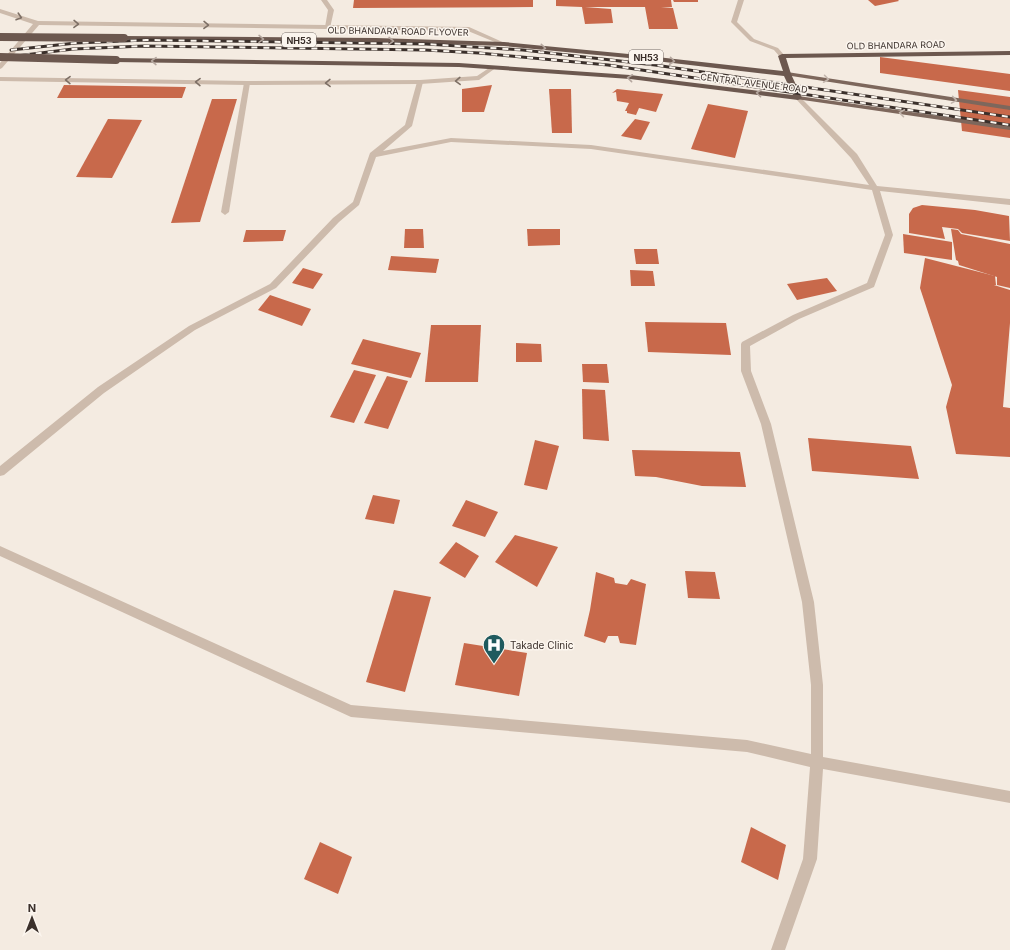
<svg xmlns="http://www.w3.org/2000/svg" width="1010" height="950" font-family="Inter,sans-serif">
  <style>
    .building { fill: #c8694b }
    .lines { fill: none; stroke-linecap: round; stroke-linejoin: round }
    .service { fill: #cdbbac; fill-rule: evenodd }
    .minor { fill: #cdbbac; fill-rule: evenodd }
    .tertiary { fill: #cdbbac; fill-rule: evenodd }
    .primary { fill: #7d675c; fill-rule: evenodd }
    .trunk { fill: #6c584f; fill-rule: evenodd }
    .rail-casing { stroke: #3b302b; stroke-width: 3 }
    .rail { stroke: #fbf5ee; stroke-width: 2; stroke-dasharray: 6; stroke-linecap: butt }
    .trunk-bridge { stroke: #6c584f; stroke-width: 8 }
    .oneway { stroke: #7d6f65 }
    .oneway2 { stroke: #b4a69e }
    .oneway3 { stroke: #c2b5ac }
    .labels { text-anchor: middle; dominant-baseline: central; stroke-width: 3; stroke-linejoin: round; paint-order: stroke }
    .far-street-label { font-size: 9px; fill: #3b302b; stroke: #fbf5ee }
    .shield { fill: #fbf5ee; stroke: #756b66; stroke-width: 1 }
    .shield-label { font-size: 9px; font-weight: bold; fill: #3b302b }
    .poi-label { font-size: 10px; fill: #3b302b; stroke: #fbf5ee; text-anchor: start }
  </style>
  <rect width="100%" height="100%" fill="#f4ebe1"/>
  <!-- building -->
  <g class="building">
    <path d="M354,0h179v7l-180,1z"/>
    <path d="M556,0h115l1,7h-11l12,1 5,21h-29l-4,-22h-60l26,2 2,14 -28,1 -3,-17 -26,-1z"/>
    <path d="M673,0h25v2h-24z"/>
    <path d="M868,0h30l1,1 -24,5z"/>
    <path d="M880,57l130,17v17l-130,-18z"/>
    <path d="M64,85l122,2 -4,11h-125z"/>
    <path d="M492,85l-8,27h-22v-23z"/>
    <path d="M549,89h22l1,44h-20z"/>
    <path d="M617,89l46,5 -7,18 -17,-4 -3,7 -9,-2v-2h-2l4,-8 -12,-2 -1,-9 -4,1z"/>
    <path d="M958,90l52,7v41l-48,-7z"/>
    <path d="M212,99h25l-37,123 -29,1z"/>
    <path d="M708,104l40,7 -13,47 -44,-9z"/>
    <path d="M108,119l34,1 -30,58 -36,-1z"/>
    <path d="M635,119l15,3 -9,18 -20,-4z"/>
    <path d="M922,205l53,5 34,6 1,25 -48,-8 -4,-4 -16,-2 3,12 -36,-6v-19l4,-6z"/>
    <path d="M405,229h18l1,19h-20z"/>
    <path d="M527,229h33v16l-32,1z"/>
    <path d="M951,229l7,1 3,4 49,10v44l-13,-3v-8l-38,-12 -1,-4 -2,-1z"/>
    <path d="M246,230h40l-3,11 -40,1z"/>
    <path d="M903,234l49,8v18l-48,-7z"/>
    <path d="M634,249h23l2,15h-23z"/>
    <path d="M391,256l48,3 -3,14 -48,-3z"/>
    <path d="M925,258l70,18 1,9h-2l16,5v33l-7,84 7,1v49l-54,-3 -10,-47 6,-22 -32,-97z"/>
    <path d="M303,268l20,6 -10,15 -21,-6z"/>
    <path d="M630,270l23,1 2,15h-24z"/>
    <path d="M827,278l10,13 -40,9 -10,-16z"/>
    <path d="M270,295l41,14 -9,17 -44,-16z"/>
    <path d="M645,322l81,1 5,32 -83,-3z"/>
    <path d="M431,325h50l-3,57h-53z"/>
    <path d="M363,339l58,14 -10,25 -60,-14z"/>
    <path d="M516,343l25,1 1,18h-26z"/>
    <path d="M582,364h25l2,19 -26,-1z"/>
    <path d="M354,370l22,5 -22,48 -24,-6z"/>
    <path d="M387,376l21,5 -20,48 -24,-6z"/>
    <path d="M582,389l23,1 4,51 -26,-2z"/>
    <path d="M808,438l103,8 8,33 -107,-8z"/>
    <path d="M535,440l24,6 -12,44 -23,-5z"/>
    <path d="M632,450l108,2 6,35 -44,-1 -46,-9 -21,-1z"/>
    <path d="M373,495l27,5 -6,24 -29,-5z"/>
    <path d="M466,500l32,12 -13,25 -33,-11z"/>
    <path d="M515,535l43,12 -21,40 -42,-25z"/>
    <path d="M456,542l23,14 -14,22 -26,-15z"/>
    <path d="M685,571l30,1 5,27 -32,-1z"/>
    <path d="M596,572l18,6 1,5 12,2 4,-6 15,5 -10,61 -16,-2 -2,-7h-10l-3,7 -21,-7 6,-26z"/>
    <path d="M394,590l37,7 -26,95 -39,-10z"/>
    <path d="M464,643l63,10 -8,43 -64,-11z"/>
    <path d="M751,827l35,18 -8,35 -37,-18z"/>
    <path d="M320,842l32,15 -14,37 -34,-15z"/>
  </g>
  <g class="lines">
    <!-- service -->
    <g class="service">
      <path d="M321,0h6l7,10 -4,18 -5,-1 3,-17z"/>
      <path d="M738,0h6l-7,22 17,17 24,9 7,8 -1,1h-4l-6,-7 -24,-9 -19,-19z"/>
    </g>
    <!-- minor -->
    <g class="minor">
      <path d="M420,80l3,2 -11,44 -29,25 68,-13 140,7 278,40 -18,-27 -55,-59 -1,-1 3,-2 2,1 57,57 20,32 133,13v6l-130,-14 13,44 -19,52 -75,32 -49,27 1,25 20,53 43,178 9,83v72l187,34v12l-187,-34 -6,90 -32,91h-14l32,-91 7,-92 -63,-15 -396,-35 -351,-161v-10l351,159 396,35 64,14v-69l-9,-83 -41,-178 -20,-53v-27l1,-2 51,-27 74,-32 18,-48 -13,-45 -281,-41 -140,-7 -75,15 -17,48 -20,17 -63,66 -81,42 -91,63 -100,82 -4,1v-10l98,-79 91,-61 81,-42 63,-66 20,-16 17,-49 35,-28 12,-43z"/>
      <path d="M247,81l3,2 -21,129 -4,3 -4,-3 23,-129z"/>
    </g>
    <!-- tertiary -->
    <g class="tertiary">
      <path d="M0,9l38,12 431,6 38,17 -5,1 -34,-14 -429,-6 -37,43 -2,1v-6l33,-39 -33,-11z"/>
      <path d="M492,66l5,1 -18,13 -59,4 -173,1 -247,-4v-4l247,4 173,-1 57,-4z"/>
    </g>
    <!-- primary -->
    <g class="primary">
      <path d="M787,72l223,34v4l-225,-35 -1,-1z"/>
      <path d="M798,96l212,30v4l-214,-31 -1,-1z"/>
    </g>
    <!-- trunk -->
    <path class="trunk" d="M124,36l252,2 128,4 135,13 144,16 -5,-15 4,-2 228,-3v4l-224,3 5,16 11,24 -4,2 -168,-21 -171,-12 -346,-5v-4h3l343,5 171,12 163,20 -9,-19 -145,-17 -135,-13 -128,-4 -254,-3v-2z"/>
    <!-- rail casing -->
    <g class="rail-casing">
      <g id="rail">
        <path d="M11,50l65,-7 70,-3 280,4 97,6 132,15 355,52"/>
        <path d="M0,58l73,-9 71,-3 281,4 54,3 129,12 402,60"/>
      </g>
    </g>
    <!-- rail -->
    <use href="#rail" class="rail"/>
    <!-- trunk-bridge -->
    <g class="trunk-bridge">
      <path d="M0,37l124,1"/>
      <path d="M0,57l116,3"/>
    </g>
  </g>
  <!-- one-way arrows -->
  <defs><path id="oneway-chevron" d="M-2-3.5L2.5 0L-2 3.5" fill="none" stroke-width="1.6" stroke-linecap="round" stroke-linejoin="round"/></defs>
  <g class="oneway">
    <use href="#oneway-chevron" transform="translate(19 17) rotate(18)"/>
    <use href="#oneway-chevron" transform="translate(76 24) rotate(1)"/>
    <use href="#oneway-chevron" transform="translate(206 25) rotate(1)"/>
    <use href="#oneway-chevron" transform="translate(68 80) rotate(-179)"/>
    <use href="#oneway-chevron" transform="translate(458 81) rotate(178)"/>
    <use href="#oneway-chevron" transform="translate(198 82) rotate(-179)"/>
    <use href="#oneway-chevron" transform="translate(328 83) rotate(179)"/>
  </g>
  <g class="oneway2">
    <use href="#oneway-chevron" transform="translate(261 39) rotate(1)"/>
    <use href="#oneway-chevron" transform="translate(391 41) rotate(1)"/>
    <use href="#oneway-chevron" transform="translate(543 48) rotate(5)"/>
    <use href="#oneway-chevron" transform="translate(154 61) rotate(-179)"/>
    <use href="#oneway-chevron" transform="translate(672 61) rotate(7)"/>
    <use href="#oneway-chevron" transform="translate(630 78) rotate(-174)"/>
    <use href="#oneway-chevron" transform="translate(759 93) rotate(-173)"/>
  </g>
  <g class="oneway3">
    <use href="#oneway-chevron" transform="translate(826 79) rotate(8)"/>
    <use href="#oneway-chevron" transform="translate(954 100) rotate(9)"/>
    <use href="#oneway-chevron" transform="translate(902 113) rotate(-172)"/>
  </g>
  <!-- icons -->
  <defs>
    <g id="hospital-pin" transform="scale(1.15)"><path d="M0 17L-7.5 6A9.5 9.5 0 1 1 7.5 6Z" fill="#1f5a5e" stroke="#fbf5ee"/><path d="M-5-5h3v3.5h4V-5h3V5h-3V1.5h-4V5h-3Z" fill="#fff"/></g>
  </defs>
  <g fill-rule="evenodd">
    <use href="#hospital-pin" x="494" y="645"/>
  </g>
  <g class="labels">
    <!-- far-street labels -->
    <g class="far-street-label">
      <text transform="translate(398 31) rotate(1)">OLD BHANDARA ROAD FLYOVER</text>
      <text transform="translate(896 45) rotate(-1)">OLD BHANDARA ROAD</text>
      <text transform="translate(754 83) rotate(7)">CENTRAL AVENUE ROAD</text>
    </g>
    <!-- shield labels -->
    <g class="shield">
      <rect x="282" y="33" width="34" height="14" rx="3"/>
      <rect x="629" y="50" width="34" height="14" rx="3"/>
    </g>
    <g class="shield-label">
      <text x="299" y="40">NH53</text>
      <text x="646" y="57">NH53</text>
    </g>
    <!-- poi labels -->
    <g class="poi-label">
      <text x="510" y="645">Takade Clinic</text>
    </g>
  </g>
  <!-- north arrow -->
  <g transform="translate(32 918)" stroke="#fbf5ee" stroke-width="3" paint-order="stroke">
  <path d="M0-3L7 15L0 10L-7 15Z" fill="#3b302b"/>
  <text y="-6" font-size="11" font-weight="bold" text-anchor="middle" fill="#3b302b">N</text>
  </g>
</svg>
